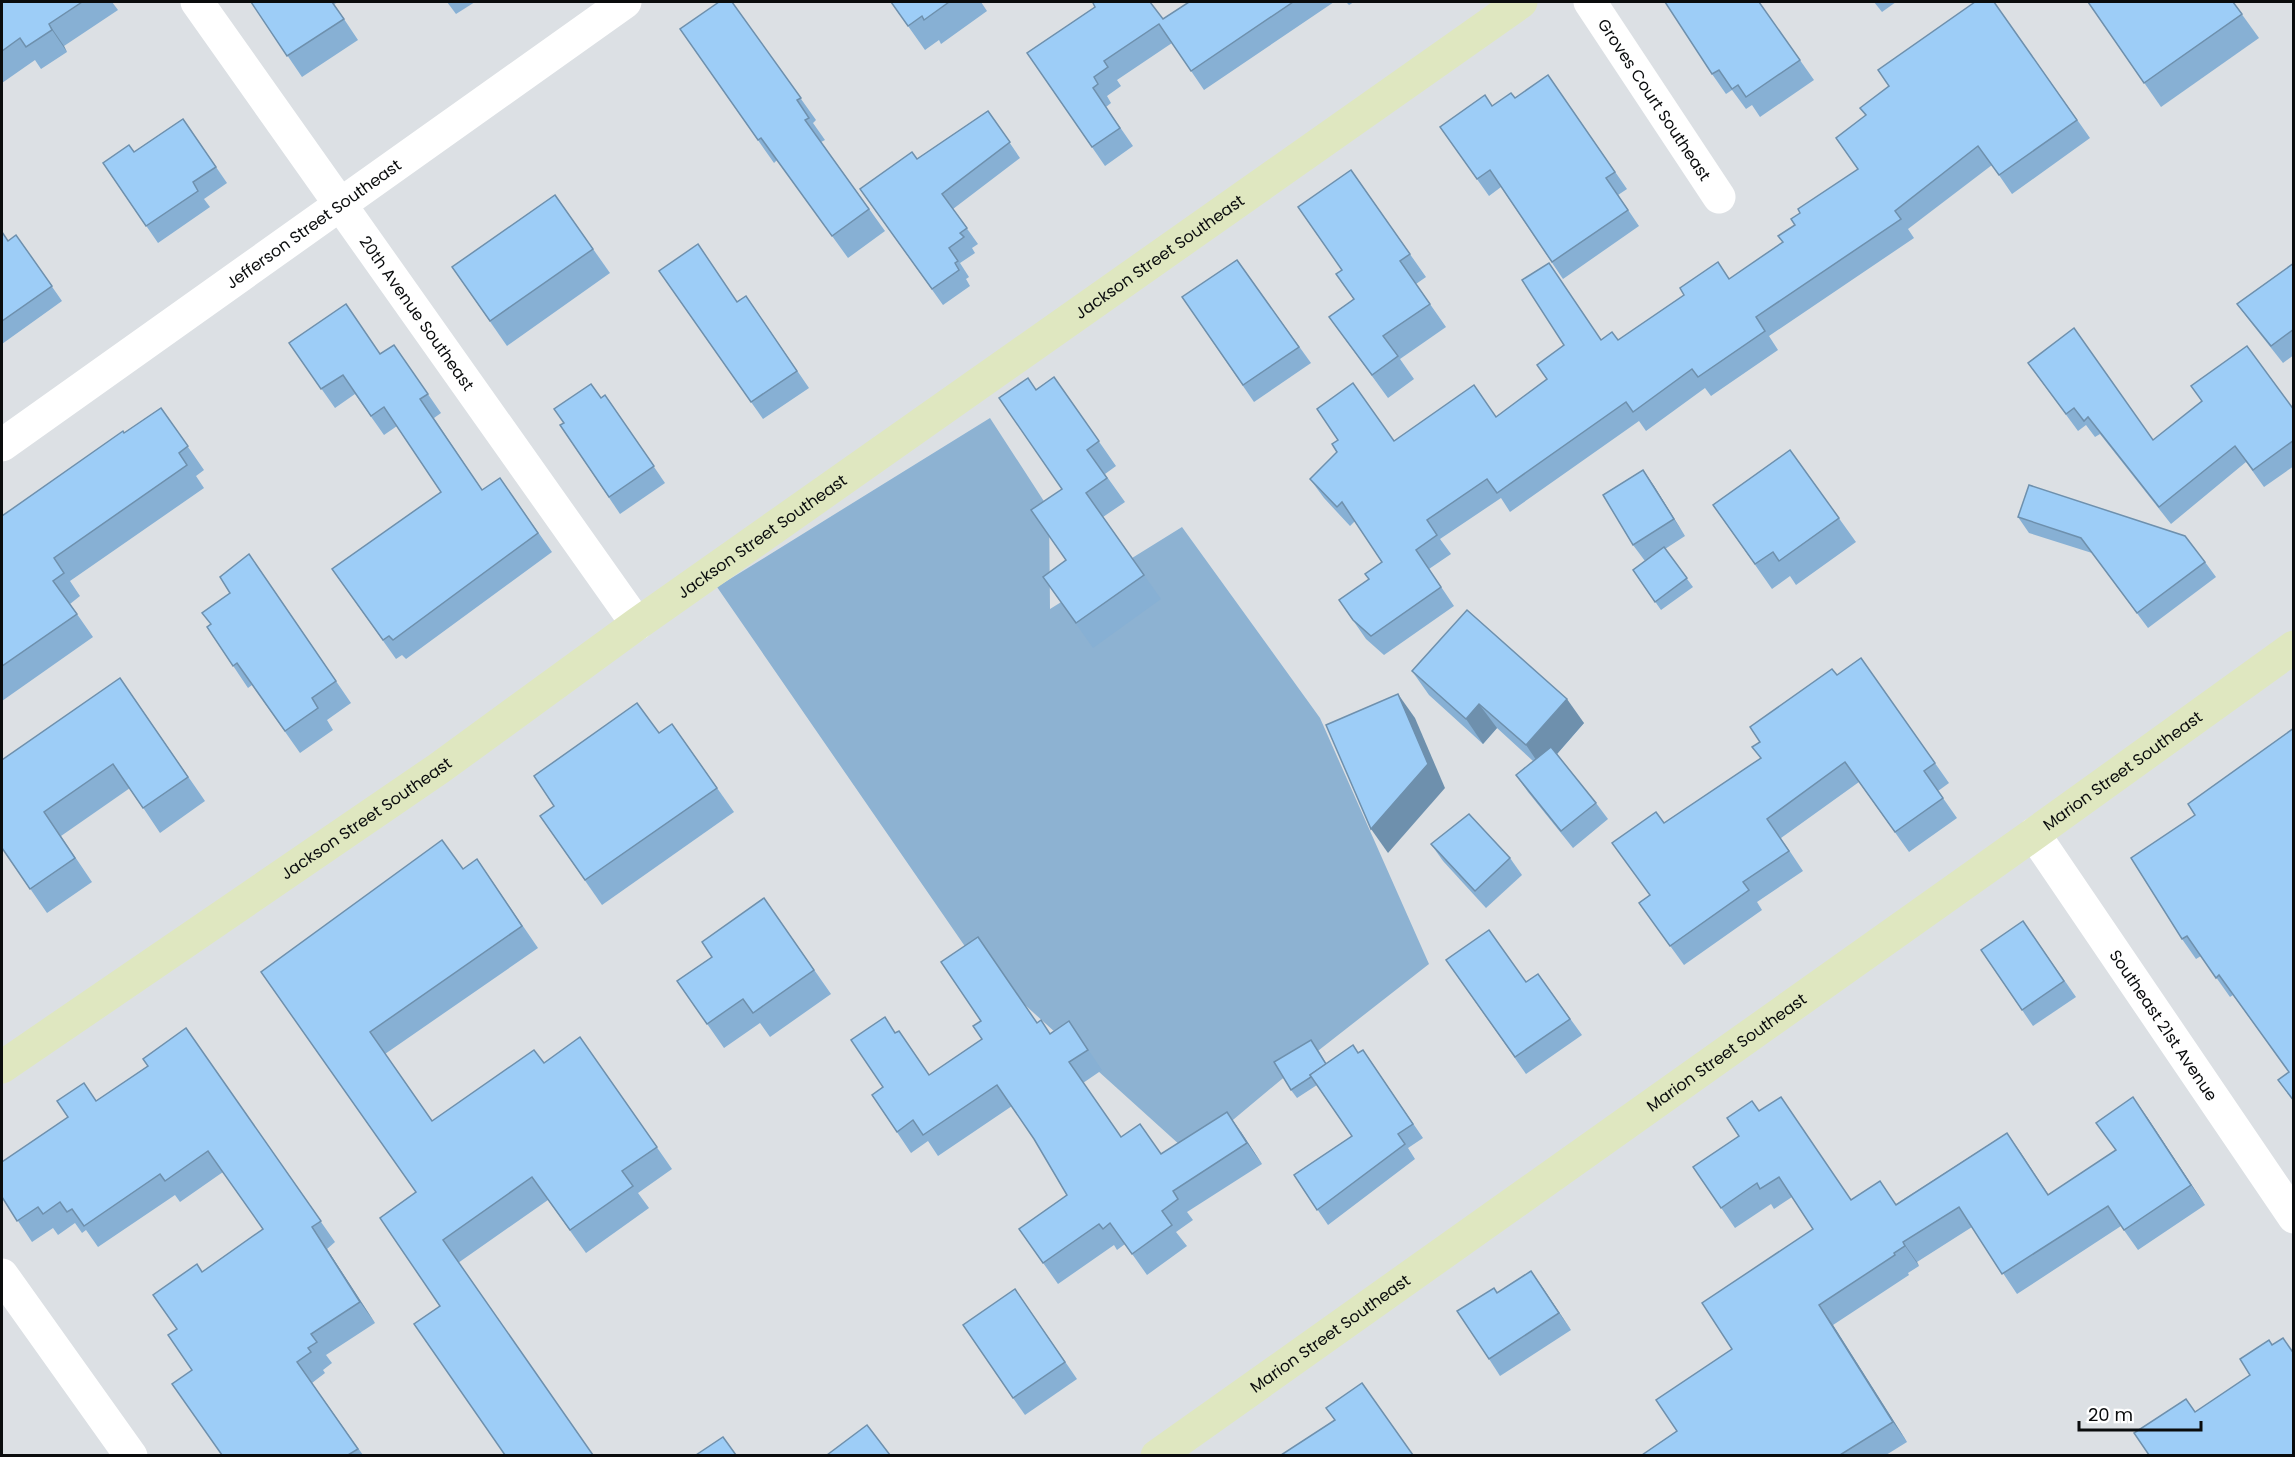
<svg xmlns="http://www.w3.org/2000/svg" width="2295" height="1457" font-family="Poppins,sans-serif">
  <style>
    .green { fill: #8db2d2 }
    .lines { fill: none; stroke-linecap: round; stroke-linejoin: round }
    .street { stroke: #fff; stroke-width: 33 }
    .secondary { stroke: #dfe7c0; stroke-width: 33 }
    .wall { fill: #87b0d4 }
    .shaded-wall { fill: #6e90ad }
    .building { fill: #9dcdf7; stroke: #6e90ad; stroke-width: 1.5 }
    .labels { text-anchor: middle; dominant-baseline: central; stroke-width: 4.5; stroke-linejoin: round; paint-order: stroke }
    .street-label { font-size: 16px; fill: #0a0c0d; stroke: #fff }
  </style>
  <rect width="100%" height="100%" fill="#dce0e4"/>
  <!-- green -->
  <path class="green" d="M990,418l59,91 1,100 132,-82 138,191 109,246 -147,115 -91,76 -218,-197 -256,-371z"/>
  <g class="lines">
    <!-- street -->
    <g class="street">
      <path id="s1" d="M197,2l440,622"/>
      <path id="s2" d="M1590,2l129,195"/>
      <path id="s3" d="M2,445l623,-443"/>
      <path id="s4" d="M2034,834l260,383"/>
      <path d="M2,1275l129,181"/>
    </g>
    <!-- secondary -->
    <g class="secondary">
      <path id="s5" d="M2,1067l436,-298 199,-145 884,-622"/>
      <path id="s6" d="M1157,1456l877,-622 260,-187"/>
    </g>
  </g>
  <!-- wall -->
  <g class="wall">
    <path d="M2,2h110l6,8 -54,36 3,6 -26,17 -6,-9 -33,23z"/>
    <path d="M251,2h88l-5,2 24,36 -56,37z"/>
    <path d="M447,2h28l-19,12z"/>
    <path d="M732,2l84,118 -3,3 12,17 -4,2 64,89 -37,27 -71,-98 -3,3 -94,-134z"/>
    <path d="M891,2h90l6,9 -46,33 -2,-4 -14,10z"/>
    <path d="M1189,2h145l-130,88 -32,-47 -55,37 4,6 -14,10 4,7 -5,4 27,39 -28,20 -78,-113 68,-46 68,12z"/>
    <path d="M1346,2h8l-5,3z"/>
    <path d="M1759,2l55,78 -54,37 -8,-12 -6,4 -14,-19 -6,4 -14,-20z"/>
    <path d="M1874,2h22l-14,10z"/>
    <path d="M1994,2l96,136 -78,56 -20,-29 -84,64 6,9 -145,98 9,14 -67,46 -6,-8 -59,43 -7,-10 -129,91 -9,-14 -61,41 11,15 -22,15 25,37 -70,49 -18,-16 -27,-39 30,-21 -4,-5 17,-12 -27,-41 -5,5 -26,-28 -14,-19 84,-38 102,-24 105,-78 17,1 112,-61 53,-37 12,-17 5,-12 58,-44 -22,-31 30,-22 23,-30z"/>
    <path d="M2088,2h145l26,36 -98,69z"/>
    <path d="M1548,75l79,114 -9,6 21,31 -76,53 -62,-92 -12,9 -49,-69 53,-21 22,-8z"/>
    <path d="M988,111l32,47 -67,51 25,35 -6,4 3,5 -15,10 9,14 -3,2 4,7 -27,19 -83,-116 57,-30z"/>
    <path d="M183,119l44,64 -23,16 6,8 -52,36 -55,-80 31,-11z"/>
    <path d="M1351,170l75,107 -10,7 30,43 -46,32 14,20 -26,19 -59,-81 25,-18 -12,-29z"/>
    <path d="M555,195l55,78 -103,73 -55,-79z"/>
    <path d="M2,232l6,9 8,-6 46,66 -60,43z"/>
    <path d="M1237,260l74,103 -57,39 -72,-105z"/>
    <path d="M2294,263v92l-11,8 -34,-43 -12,-16z"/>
    <path d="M659,271l78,30 9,-5 63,92 -46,31z"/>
    <path d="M289,343l91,11 14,-9 47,68 -7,5 48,72 18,-12 52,74 -146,107 -4,-4 -6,4 -64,-90 109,-77 -44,-66 -13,9 -29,-41 -20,14z"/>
    <path d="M2028,363l125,77 141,-30v56l-30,21 -18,-25 -75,62 -71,-90 -5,3 -9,-12 -8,6z"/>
    <path d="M1054,377l62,89 -11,8 20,28 -22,15 58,82 -68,49 -50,-71 23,-17 -4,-71 -26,-100z"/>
    <path d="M605,395l60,88 -45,31 -60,-89z"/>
    <path d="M161,408l43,62 -8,6 8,12 -134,93 10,15 -10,8 23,33 -91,64v-185z"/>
    <path d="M1790,450l66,92 -60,43 -6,-9 -18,13 -59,-84z"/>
    <path d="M1643,470l11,16 31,50 -20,13 28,38 -32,23 -28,-40 12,-9 -12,-16z"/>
    <path d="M2018,517l187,45 11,15 -68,51 -56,-75 -63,-20z"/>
    <path d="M249,554l102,149 -24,17 6,10 -33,23 -48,-68 -4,3 -41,-61 4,-3 19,-31z"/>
    <path d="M1861,658l88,125 -11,8 19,27 -48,34 -50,-70 -78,56 22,33 -46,31 5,8 -78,55 -45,-62 11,-8 14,-72 96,-64v-17l77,-67z"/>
    <path d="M1412,671l172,52 -27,31 39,49 12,16 -35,29 -45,-56 -12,-17 17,-14 -36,-33 -14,16 -54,-49z"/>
    <path d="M120,678l85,123 -45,32 -30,-45 -69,48 31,46 -45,31 -45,-65z"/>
    <path d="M672,724l62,88 -132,93 -62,-89z"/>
    <path d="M2294,728v374l-16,-22 11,-8 -56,-77 -3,2 -29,-41 -5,3 -14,-20 13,-124z"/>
    <path d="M1431,844l79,14 12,17 -36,33 -43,-47z"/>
    <path d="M477,859l61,89 -153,106 47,67 112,-58 36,-26 92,132 -34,24 11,15 -63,45 -38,-53 -90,63 -18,43 -24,-114 -155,-220 202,-103z"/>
    <path d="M764,898l67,96 -61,43 -10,-14 -36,25 -47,-67 35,-24z"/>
    <path d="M2023,921l53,76 -43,29 -52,-76z"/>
    <path d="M1446,960l80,22 12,-8 44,61 -56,39z"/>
    <path d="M1069,1021l33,49 -19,13 38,54 40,17 80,-22 21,32 -75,48 6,8 -17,12 11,14 -40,29 -22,-31 -8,6 -3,-5 -56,39 -39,-55 48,-34 -33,-56 -22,-33 -74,50 -10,-15 -17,12 -39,-58 11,-8 13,-54 33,42 108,-52 13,10z"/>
    <path d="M186,1028l149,214 -8,7 48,74 -49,32 6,8 -9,7 2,3 -13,10 51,72h-141l-30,-85 -16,-41 26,-57 61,-43 -40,-57 -43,30 -5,-7 -77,52 -12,-17 -4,3 -7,-10 -17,12 -5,-7 -21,14 -30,-45 94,-96 52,-35z"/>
    <path d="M1317,1048l9,15 32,-10 5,-3 60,88 -15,10 7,11 -87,66 -34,-50 58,-39 -35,-51 -20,13 -6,-8z"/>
    <path d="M1760,1111l92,89 44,4 111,-71 41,62 68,-44 31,-34 58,88 -67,45 -17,-24 -104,68 -45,-67 -55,35 2,4 -11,7 1,2 -76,50 74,117 -21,13h-244l35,-24 136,-202 -21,-32 -18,12 -3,-5 -36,24 -42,-61 46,-31z"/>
    <path d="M1531,1271l40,59 -71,46 -11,-17 8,-66z"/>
    <path d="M1015,1289l62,90 -52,36 -12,-17z"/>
  </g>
  <!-- shaded-wall -->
  <g class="shaded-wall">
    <path d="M49,24l15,22 3,6 -15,-22z"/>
    <path d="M1643,470l11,16 31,50 -11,-17z"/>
    <path d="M1398,694l17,24 30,70 -57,65 -17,-24z"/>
    <path d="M1567,699l17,24 -41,47 -17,-25z"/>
    <path d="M1479,704l18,24 -14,16 -17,-25z"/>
    <path d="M2133,1097l14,20 58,88 -14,-20z"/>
    <path d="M1227,1112l14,20 21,32 -15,-21z"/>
    <path d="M2007,1133l14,20 41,62 -14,-20z"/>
    <path d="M312,1227l15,22 48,74 -15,-21z"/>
    <path d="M1903,1242l14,20 2,4 -14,-20z"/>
    <path d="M1531,1271l12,17 28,42 -12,-17z"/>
    <path d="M1819,1305l14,20 74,117 -14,-20z"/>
  </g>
  <!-- building -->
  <g class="building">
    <path d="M2,2h80l-33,22 3,6 -26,17 -6,-9 -18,13z"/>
    <path d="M251,2h81l12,17 -57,37z"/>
    <path d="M719,2h13l69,96 -4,2 12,18 -4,2 64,89 -37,27 -71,-98 -3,2 -78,-111z"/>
    <path d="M891,2h58l-25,18 -2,-4 -14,10z"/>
    <path d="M1094,2h56l13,17 26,-17h104l-102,69 -32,-47 -55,37 4,6 -14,10 4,7 -5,4 27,40 -28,19 -65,-94 68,-46 -2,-4z"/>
    <path d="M1665,2h94l41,58 -54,37 -8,-12 -6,4 -13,-19 -7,4z"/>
    <path d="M1975,2h19l83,118 -78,55 -21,-29 -83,65 6,8 -145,98 9,14 -67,46 -6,-8 -59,43 -7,-10 -129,91 -10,-14 -60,41 10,15 -21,15 25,37 -70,49 -18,-16 -14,-20 30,-21 -4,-5 17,-12 -40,-60 -5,5 -27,-28 27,-27 -5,-8 6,-4 -21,-31 36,-26 41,58 80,-56 22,32 51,-38 -10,-14 27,-20 -42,-65 27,-17 52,77 11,-8 6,8 66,-45 -4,-7 38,-26 11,17 54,-37 -5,-6 17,-11 -4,-6 9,-6 -2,-4 60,-40 -22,-31 30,-23 -6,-7 29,-22 -11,-16z"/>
    <path d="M2088,2h145l9,12 -98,69z"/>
    <path d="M1548,75l67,97 -9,6 22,32 -76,52 -62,-92 -13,9 -37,-52 45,-32 7,11 19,-13 4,5z"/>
    <path d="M988,111l22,31 -68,52 25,34 -7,5 4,4 -15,11 9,13 -3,2 4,7 -27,19 -72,-100 52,-37 5,7z"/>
    <path d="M183,119l33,48 -23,15 5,9 -52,35 -43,-63 26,-18 5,7z"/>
    <path d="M1351,170l59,84 -10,7 30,43 -47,32 15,20 -26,19 -43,-58 25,-18 -18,-25 6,-4 -44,-63z"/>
    <path d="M555,195l38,54 -103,72 -38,-54z"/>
    <path d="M2,232l6,9 8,-6 36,51 -50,35z"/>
    <path d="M698,244l39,58 9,-6 51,75 -46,31 -92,-131z"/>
    <path d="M1237,260l62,87 -56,38 -61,-88z"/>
    <path d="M2294,263v66l-23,17 -34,-42z"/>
    <path d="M346,304l34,50 14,-9 34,49 -8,5 62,91 18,-12 38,55 -145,107 -4,-4 -6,4 -51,-71 109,-77 -57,-85 -13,9 -28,-41 -22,14 -32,-46z"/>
    <path d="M2074,328l79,112 49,-39 -11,-15 56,-40 47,64v30l-41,30 -18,-24 -76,61 -71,-90 -4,4 -10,-13 -8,6 -38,-51z"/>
    <path d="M1054,377l45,64 -12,9 20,28 -21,15 58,82 -68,48 -33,-46 23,-17 -35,-50 31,-21 -63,-91 29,-20 8,12z"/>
    <path d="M591,384l10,14 4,-3 49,71 -45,31 -49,-72 4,-2 -10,-14z"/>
    <path d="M161,408l27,38 -9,7 8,12 -133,93 10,15 -11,8 24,33 -75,52v-150l121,-85 1,2z"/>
    <path d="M1790,450l49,68 -60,43 -6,-9 -18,12 -42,-59z"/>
    <path d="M1643,470l31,49 -41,26 -30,-50z"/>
    <path d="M2029,485l156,51 20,26 -68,51 -56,-75 -63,-21z"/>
    <path d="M1664,547l23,31 -32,24 -22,-32z"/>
    <path d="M249,554l87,127 -24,17 6,10 -33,23 -48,-68 -4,3 -26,-39 4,-3 -9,-11 28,-20 -10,-16z"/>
    <path d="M1467,610l100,89 -41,46 -47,-41 -13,15 -54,-48z"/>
    <path d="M1861,658l74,105 -11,8 19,27 -48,34 -50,-70 -78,57 22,32 -46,31 6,8 -79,56 -31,-43 11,-8 -38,-52 44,-31 8,11 97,-65 -9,-11 8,-5 -10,-15 82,-58 5,6z"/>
    <path d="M120,678l68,99 -45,31 -30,-44 -69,48 31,46 -45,31 -28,-41v-88z"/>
    <path d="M1398,694l30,70 -57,65 -45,-104z"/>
    <path d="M637,703l22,30 13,-9 45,64 -132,92 -45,-64 14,-10 -20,-30z"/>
    <path d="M2294,728v373l-16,-21 11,-8 -70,-97 -3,3 -29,-42 -5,3 -51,-81 64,-43 -7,-11z"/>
    <path d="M1551,747l45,56 -35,28 -45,-56z"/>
    <path d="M1469,814l41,44 -35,33 -44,-47z"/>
    <path d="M442,840l21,29 14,-10 45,67 -152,106 62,89 102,-71 10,13 36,-26 77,110 -35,24 11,15 -63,44 -38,-53 -89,63 150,215h-88l-91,-131 26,-18 -60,-88 36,-26 -155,-220z"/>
    <path d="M764,898l50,72 -61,43 -10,-14 -36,25 -30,-43 35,-24 -10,-15z"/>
    <path d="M2023,921l41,60 -42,29 -41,-60z"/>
    <path d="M1489,930l37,52 12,-8 32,45 -55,38 -69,-97z"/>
    <path d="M978,937l59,86 4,-3 9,14 19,-13 19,29 -19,12 52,75 19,-13 21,30 66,-42 20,31 -74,48 5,8 -16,12 10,14 -40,29 -22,-31 -7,6 -4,-5 -56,39 -24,-34 48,-34 -33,-56 -37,-54 -74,50 -10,-15 -16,12 -25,-37 11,-8 -32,-47 34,-23 10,16 4,-2 30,44 53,-36 -9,-13 8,-5 -40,-59z"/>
    <path d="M186,1028l135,193 -9,6 48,75 -49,32 6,8 -9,6 3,4 -14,10 61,87 -10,6h-126l-50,-71 20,-14 -24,-35 9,-6 -24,-34 44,-31 5,8 61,-43 -55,-78 -43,30 -5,-7 -76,52 -12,-17 -5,3 -7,-10 -17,12 -5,-7 -21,14 -15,-24v-35l66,-45 -11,-16 27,-18 12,18 52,-35 -5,-7z"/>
    <path d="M1311,1040l15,24 -16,11 1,2 -20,13 -17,-28z"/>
    <path d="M1353,1045l5,8 5,-3 50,74 -15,10 7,10 -88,66 -23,-35 58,-39 -42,-61z"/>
    <path d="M1781,1097l70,103 29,-19 16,24 111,-72 41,62 68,-45 -20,-27 37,-26 58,88 -67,45 -16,-24 -106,68 -43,-67 -56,35 2,4 -11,7 1,2 -76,50 74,117 -53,33h-198l35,-24 -21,-31 76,-51 -30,-46 111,-74 -34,-52 -19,12 -3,-6 -36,25 -28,-41 46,-31 -12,-18 25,-17 7,10z"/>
    <path d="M1531,1271l28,42 -70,46 -32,-48 37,-23 3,5z"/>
    <path d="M1015,1289l50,73 -52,36 -50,-73z"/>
    <path d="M2283,1338l9,13 2,-1v105h-145l-15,-22 52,-34 9,13 55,-37 -10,-16 29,-19 3,5z"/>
    <path d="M1362,1383l51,72h-132l54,-35 -9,-12z"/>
    <path d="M867,1425l23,30h-63z"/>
    <path d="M723,1437l13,18h-40z"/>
  </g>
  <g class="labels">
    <!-- street labels -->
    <g class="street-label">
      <text stroke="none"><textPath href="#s2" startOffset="117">Groves Court Southeast</textPath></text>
      <text stroke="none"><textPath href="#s3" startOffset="382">Jefferson Street Southeast</textPath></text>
      <text stroke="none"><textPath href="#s5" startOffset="1413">Jackson Street Southeast</textPath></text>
      <text stroke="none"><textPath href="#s1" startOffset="381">20th Avenue Southeast</textPath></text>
      <text stroke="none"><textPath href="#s5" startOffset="927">Jackson Street Southeast</textPath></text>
      <text stroke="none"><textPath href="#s6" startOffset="1184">Marion Street Southeast</textPath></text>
      <text stroke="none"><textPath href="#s5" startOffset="441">Jackson Street Southeast</textPath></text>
      <text stroke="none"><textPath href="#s4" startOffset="231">Southeast 21st Avenue</textPath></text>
      <text stroke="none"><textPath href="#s6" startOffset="698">Marion Street Southeast</textPath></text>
      <text stroke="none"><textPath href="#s6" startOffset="212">Marion Street Southeast</textPath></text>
    </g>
  </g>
  <!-- border -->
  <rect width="2295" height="1457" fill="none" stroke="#0a0c0d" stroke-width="6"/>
  <!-- scale -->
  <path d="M2079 1421v9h122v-9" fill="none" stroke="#0a0c0d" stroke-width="3"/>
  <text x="2088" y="1421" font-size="18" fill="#0a0c0d" stroke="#ffffff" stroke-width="4.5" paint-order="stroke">20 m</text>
</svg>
